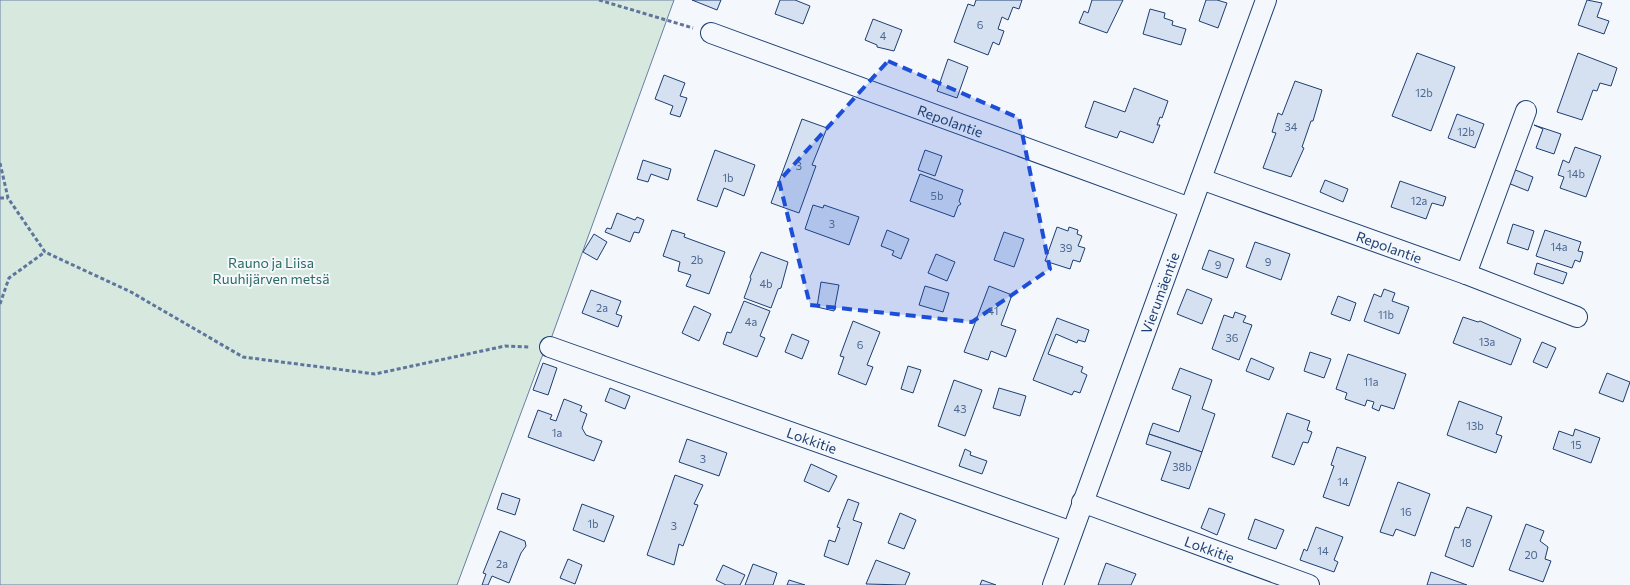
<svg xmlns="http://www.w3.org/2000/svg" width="1630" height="585" font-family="Commissioner,sans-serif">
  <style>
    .green { fill: #d7e8df; stroke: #687fa3 }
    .building { fill: #d5e0f0; stroke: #1d3f73 }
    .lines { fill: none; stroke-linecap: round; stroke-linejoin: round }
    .minor-casing { stroke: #1d3f73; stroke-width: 22 }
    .path { stroke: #5e769c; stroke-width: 3; stroke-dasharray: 4 2.5; stroke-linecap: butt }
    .minor { stroke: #f4f7fb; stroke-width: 20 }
    .marked { fill: #1d4ed8; fill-opacity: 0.2; stroke: #1d4ed8; stroke-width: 4; stroke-dasharray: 10 6; stroke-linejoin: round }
    .labels { text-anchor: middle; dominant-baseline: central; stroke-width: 4; stroke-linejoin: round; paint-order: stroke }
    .number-label { font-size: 11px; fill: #4b6792 }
    .street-label { font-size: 14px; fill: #1d3f73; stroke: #f4f7fb }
    .park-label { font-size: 14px; fill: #2c6c60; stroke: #f4f7fb }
  </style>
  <rect width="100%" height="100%" fill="#f4f7fb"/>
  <!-- green -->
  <path class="green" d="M0,0h674l-122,336 -11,23 -84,226h-457z"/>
  <!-- building -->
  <g class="building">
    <path d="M692,0h29l-4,10z"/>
    <path d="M780,0h15l15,6 -7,18 -28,-10z"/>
    <path d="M976,0h46l-3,9 -6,-2 -5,13 -6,-3 -4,12 6,2 -5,14 -6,-3 -5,13 -34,-13 14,-38 6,2z"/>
    <path d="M1092,0h31l-16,33 -28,-10 5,-12 4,2z"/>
    <path d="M1206,0h11l10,3 -9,25 -19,-7z"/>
    <path d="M1587,0l15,3 -5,14 12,4 -5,13 -26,-9z"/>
    <path d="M1150,9l15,4 -1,5 9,3 -1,4 14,4 -5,16 -38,-11z"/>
    <path d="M873,19l29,11 -8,21 -17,-4v-2l-12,-5z"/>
    <path d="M1417,53l38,14 -24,64 -39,-15z"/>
    <path d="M1578,53l39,15 -6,18 -11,-3 -3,8 -4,-1 -11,30 -25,-8z"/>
    <path d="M948,59l20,8 -11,31 -20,-7z"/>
    <path d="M664,75l21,8 -5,13 7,2 -7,19 -10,-3 3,-8 -18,-7z"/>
    <path d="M1295,81l27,9 -9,31h-2l-9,26 2,1 -13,29 -28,-9 13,-35 -4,-1 6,-19 4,2z"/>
    <path d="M1134,88l34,13 -6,17 -2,-1 -3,8h3l-7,18 -33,-12 -3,7 -32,-11 9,-26 31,11z"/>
    <path d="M1457,114l27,10 -9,24 -27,-10z"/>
    <path d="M802,119l25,9 -15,37 4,1 -17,47 -28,-10z"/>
    <path d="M1534,125l27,9 -7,20 -18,-6 7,-19z"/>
    <path d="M1575,147l26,9 -15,41 -26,-9 4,-11 -6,-2 5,-15 6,3z"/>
    <path d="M715,150l40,15 -11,31 -20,-8 -7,19 -20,-7z"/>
    <path d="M925,150l17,6 -7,20 -17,-6z"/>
    <path d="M643,160l28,9 -3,11 -17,-6 -3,8 -11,-3z"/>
    <path d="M1513,169l20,8 -5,14 -20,-8z"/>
    <path d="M920,174l43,16 -4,11 2,3 -3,2 -4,11 -44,-16z"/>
    <path d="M1325,180l23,9 -5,13 -23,-10z"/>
    <path d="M1400,181l46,16 -3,9 -11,-3 -6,16 -35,-12z"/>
    <path d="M813,205l10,3 1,-3 35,12 -10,28 -44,-16z"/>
    <path d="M617,213l18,7 2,-3 7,3 -5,13 -5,-1 -4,10 -25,-10 2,-4 4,1z"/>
    <path d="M1513,224l21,7 -6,19 -21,-7z"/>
    <path d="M1057,227l11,4 1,-4 9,3 -1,4 5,2 -4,10 7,2 -5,14 -7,-2 -3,9 -25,-8z"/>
    <path d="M672,230l13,4 -1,3 41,15 -16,42 -23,-8 5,-11 -13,-4 2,-9 -17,-6z"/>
    <path d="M887,230l22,9 -8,20 -9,-4 2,-4 -13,-5z"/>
    <path d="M1545,230l36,12 -3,9 5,1 -3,10 -5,-2 -3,8 -36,-12z"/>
    <path d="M1004,232l20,7 -10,28 -20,-7z"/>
    <path d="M594,234l13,8 -10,18 -14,-8z"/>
    <path d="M1255,242l35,12 -9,26 -35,-13z"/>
    <path d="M1209,250l25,9 -7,19 -25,-9z"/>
    <path d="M761,252l27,10 -7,26 -3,1 -7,19 -27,-10 7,-19 -1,-2z"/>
    <path d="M936,254l19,8 -8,19 -19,-8z"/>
    <path d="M1537,263l30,10 -4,11 -29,-10z"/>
    <path d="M821,282l18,3 -5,26 -17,-4z"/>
    <path d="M925,286l24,7 -6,19 -24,-7z"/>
    <path d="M989,286l23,9 -11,30 15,5 -10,27 -15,-6 -3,9 -24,-8z"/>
    <path d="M1187,289l25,10 -10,25 -25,-10z"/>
    <path d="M1384,289l11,4 -3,8 17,6 -10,27 -35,-13 10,-27 7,3z"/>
    <path d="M591,290l30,11 -5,13 6,2 -4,11 -36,-14z"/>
    <path d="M1338,296l18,7 -6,18 -19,-7z"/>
    <path d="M744,301l26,10 -10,25 5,2 -8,19 -34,-13 4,-12 4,1z"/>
    <path d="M694,306l17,8 -12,27 -17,-8z"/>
    <path d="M1235,312l11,4 -3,6 9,3 -13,35 -27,-11 12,-34 9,3z"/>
    <path d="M1463,317l15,5 2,-1 41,18 -10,26 -58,-22z"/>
    <path d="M1057,318l32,12 -4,12 -7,-2 -1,3 -21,-9 -8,20 35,13 -2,5 6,3 -7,18 -6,-2 -2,4 -39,-15z"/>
    <path d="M853,321l27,11 -13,33 6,2 -7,18 -28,-11 6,-17 -4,-1z"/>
    <path d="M792,334l17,7 -7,18 -17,-7z"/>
    <path d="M1542,342l14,6 -9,20 -14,-6z"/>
    <path d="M1310,352l21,7 -7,19 -20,-7z"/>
    <path d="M1348,354l58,20 -12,35 -13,-4 -2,6 -7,-3 2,-6 -7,-2 -2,6 -20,-7 2,-6 -11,-4z"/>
    <path d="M1251,358l23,10 -5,12 -23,-9z"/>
    <path d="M543,363l14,5 -9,27 -15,-5z"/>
    <path d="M908,366l13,4 -8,23 -12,-4z"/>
    <path d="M1180,368l32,12 -10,29 13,5 -13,38 -53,-18 4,-11 26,9 12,-36 -19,-7z"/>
    <path d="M1607,373l23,9 -7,20 -24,-9z"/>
    <path d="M954,380l28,10 -17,46 -27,-10z"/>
    <path d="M610,388l20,8 -5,13 -20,-8z"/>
    <path d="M999,388l27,8 -6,20 -27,-8z"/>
    <path d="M564,399l18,7 -2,5 7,3 -5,14 4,7 16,6 -8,20 -66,-24 10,-27 14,5 -2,4 6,2z"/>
    <path d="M1459,401l43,16 -6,17 6,2 -6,17 -49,-18z"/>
    <path d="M1287,413l23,8 -3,9 5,2 -4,11 -5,-1 -9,23 -22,-8z"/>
    <path d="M1575,429l25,9 -9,25 -38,-14 6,-18 14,5z"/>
    <path d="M1149,434l53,18 -13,37 -28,-9 10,-28 -25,-8z"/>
    <path d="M687,439l40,14 -8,23 -40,-14z"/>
    <path d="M1337,447l29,10 -17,49 -26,-9 11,-31 -3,-1z"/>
    <path d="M965,449l6,3 -1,3 17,6 -5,13 -23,-8z"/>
    <path d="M811,464l26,12 -8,16 -25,-11z"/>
    <path d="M675,475l28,10 -9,19 4,1 -15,41 -4,-2 -5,21 -27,-10z"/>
    <path d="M1398,482l32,12 -15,42 -19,-7 -3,7 -13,-4z"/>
    <path d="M502,493l18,6 -5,16 -18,-6z"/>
    <path d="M848,499l11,4 -6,17 9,3 -14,42 -24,-9 5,-16 6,2 5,-14 -3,-1z"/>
    <path d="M582,504l32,12 -10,26 -31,-12z"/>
    <path d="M1467,507l25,9 -19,51 -28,-11 10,-29 4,1z"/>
    <path d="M1209,508l16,6 -8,21 -16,-7z"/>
    <path d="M900,513l16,7 -12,29 -16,-6z"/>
    <path d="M1255,519l29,11 -8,19 -28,-10z"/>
    <path d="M1526,524l18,7 -4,10 8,6 -3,12 6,2 -8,21 -34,-12z"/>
    <path d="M1316,527l27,10 -9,23 4,2 -4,10 -34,-12 4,-11 3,2z"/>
    <path d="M500,531l25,10 1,5 -5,7 -12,30 -17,-7 -4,9h-6l4,-11 -3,-1z"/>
    <path d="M568,559l14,6 -7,19 -15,-6z"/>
    <path d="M876,560l34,13 -5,12 -39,-1z"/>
    <path d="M1106,563l30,11 -5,11h-33z"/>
    <path d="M753,564l24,9 -4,12h-28z"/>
    <path d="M723,565l22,10 -5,10h-14l-10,-5z"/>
    <path d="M1431,572l36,13h-40z"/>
    <path d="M789,580l16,5h-18z"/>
    <path d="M982,580l14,5h-16z"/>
  </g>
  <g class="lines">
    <!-- minor casing -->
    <g class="minor-casing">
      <g id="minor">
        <path id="s1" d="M711,33l479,175"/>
        <path id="s2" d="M1201,179l265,95 111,43"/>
        <path d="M1466,274l60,-163"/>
        <path id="s3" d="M550,347l522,185"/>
        <path id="s4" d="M1082,502l227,83"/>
        <path id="s5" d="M1053,585l213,-585"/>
      </g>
    </g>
    <!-- path -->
    <g class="path">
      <path d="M599,0l94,28"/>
      <path d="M0,163l8,35 37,54 86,40 112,65 132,17 130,-28 24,1"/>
      <path d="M0,198h8"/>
      <path d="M0,304l9,-26 36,-26"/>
    </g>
    <!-- minor -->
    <use href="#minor" class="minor"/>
  </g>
  <!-- marked area -->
  <path class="marked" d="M888,61l131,57 31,151 -78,53 -162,-17 -31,-124z"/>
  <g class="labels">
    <!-- number labels -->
    <g class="number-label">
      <text x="980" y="24">6</text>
      <text x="883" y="35">4</text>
      <text x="1424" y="92">12b</text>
      <text x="1291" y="126">34</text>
      <text x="1466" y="131">12b</text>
      <text x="799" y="165">3</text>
      <text x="1576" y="173">14b</text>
      <text x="728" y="177">1b</text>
      <text x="937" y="195">5b</text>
      <text x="1419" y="200">12a</text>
      <text x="832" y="223">3</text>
      <text x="1559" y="246">14a</text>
      <text x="1066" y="247">39</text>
      <text x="697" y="259">2b</text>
      <text x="1268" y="261">9</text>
      <text x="1218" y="264">9</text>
      <text x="766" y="283">4b</text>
      <text x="602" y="307">2a</text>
      <text x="993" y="310">41</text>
      <text x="1386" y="314">11b</text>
      <text x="751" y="321">4a</text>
      <text x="1232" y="337">36</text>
      <text x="1487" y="341">13a</text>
      <text x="860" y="344">6</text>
      <text x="1371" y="381">11a</text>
      <text x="960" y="408">43</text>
      <text x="1475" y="425">13b</text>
      <text x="557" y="432">1a</text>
      <text x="1576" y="444">15</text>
      <text x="703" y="458">3</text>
      <text x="1182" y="466">38b</text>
      <text x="1343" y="481">14</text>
      <text x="1406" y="511">16</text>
      <text x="593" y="523">1b</text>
      <text x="674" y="525">3</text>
      <text x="1466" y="542">18</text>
      <text x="1323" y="550">14</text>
      <text x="1531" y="554">20</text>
      <text x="502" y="563">2a</text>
    </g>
    <!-- street labels -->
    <g class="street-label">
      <text stroke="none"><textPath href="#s1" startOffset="255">Repolantie</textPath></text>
      <text stroke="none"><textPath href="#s2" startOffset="200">Repolantie</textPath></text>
      <text stroke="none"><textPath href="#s5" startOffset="311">Vierumäentie</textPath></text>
      <text stroke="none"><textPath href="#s3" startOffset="278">Lokkitie</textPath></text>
      <text stroke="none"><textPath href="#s4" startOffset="136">Lokkitie</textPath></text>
    </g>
    <!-- park labels -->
    <g class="park-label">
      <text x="271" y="262">Rauno ja Liisa<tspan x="271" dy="16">Ruuhijärven metsä</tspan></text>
    </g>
  </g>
</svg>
